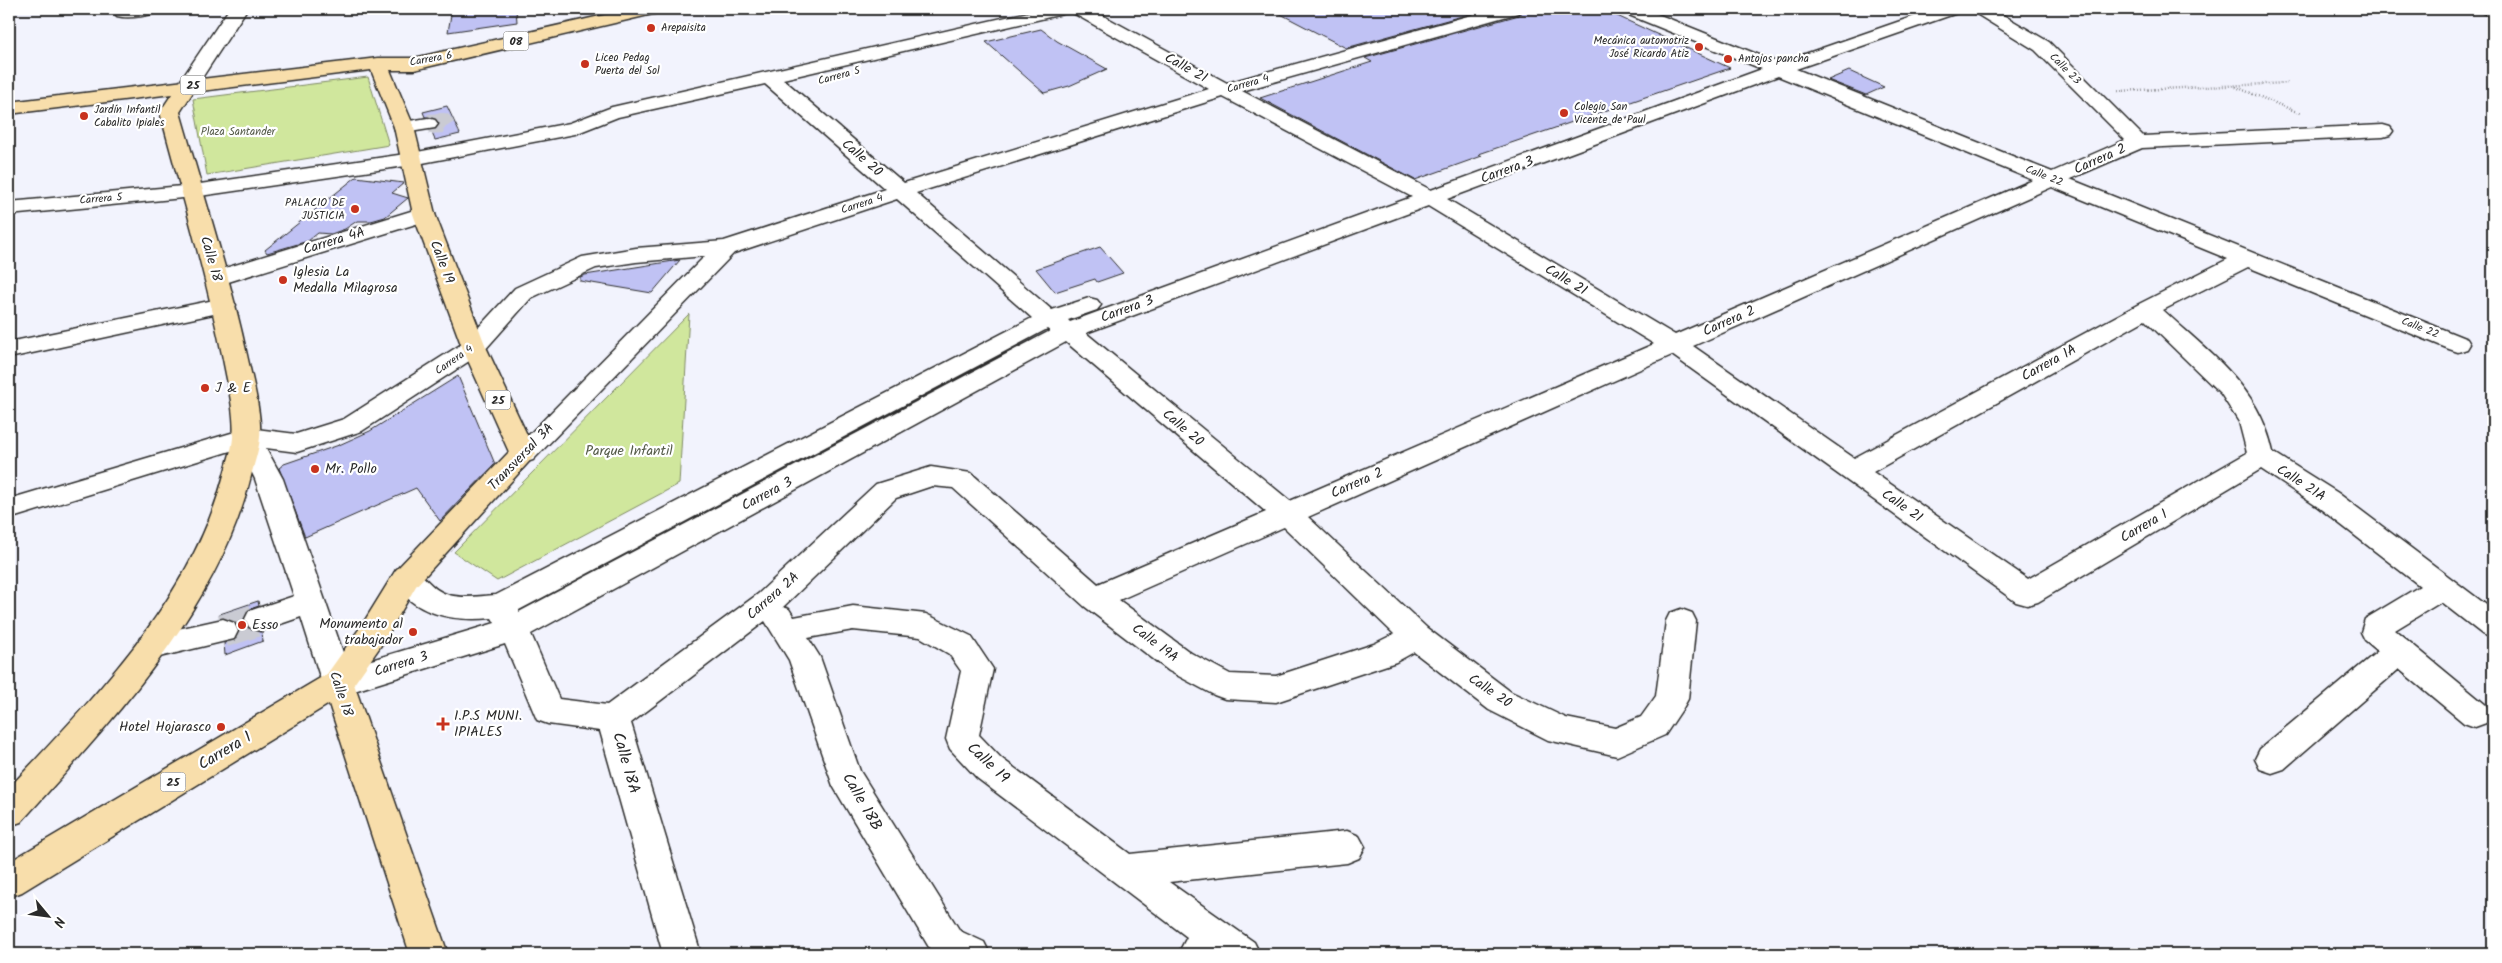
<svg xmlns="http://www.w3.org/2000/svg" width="2502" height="963" font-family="Kalam,sans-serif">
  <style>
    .green { fill: #d0e79d; stroke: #7e8964 }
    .building { fill: #c0c2f4; stroke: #2b2b2b }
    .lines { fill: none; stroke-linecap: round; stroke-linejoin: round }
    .minor-tunnel-far1 { stroke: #cacbd3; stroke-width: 20; stroke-dasharray: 20 10; stroke-linecap: butt }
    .minor-tunnel { stroke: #cacbd3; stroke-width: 33; stroke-dasharray: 33 16; stroke-linecap: butt }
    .minor-casing { stroke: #2b2b2b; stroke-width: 3 }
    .major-casing { stroke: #2b2b2b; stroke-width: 3 }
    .path { stroke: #2b2b2b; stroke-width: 2.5; stroke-dasharray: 0.5 2.5; stroke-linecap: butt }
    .minor { fill: #fff; fill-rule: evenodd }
    .major { fill: #f8deab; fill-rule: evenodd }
    .poi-dot { fill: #c8321e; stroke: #fff; stroke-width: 2 }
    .labels { text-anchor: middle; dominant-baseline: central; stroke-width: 4.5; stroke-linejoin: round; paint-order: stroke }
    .far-poi-label { font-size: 11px; fill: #2b2b2b; stroke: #fff; text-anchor: start }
    .far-street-label { font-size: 11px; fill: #2b2b2b; stroke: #fff }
    .far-park-label { font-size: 11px; fill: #545a48; stroke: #fff }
    .shield { fill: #fff; stroke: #6b6b6b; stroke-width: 1 }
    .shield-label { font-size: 12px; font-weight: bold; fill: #2b2b2b }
    .street-label { font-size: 14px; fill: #2b2b2b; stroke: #fff }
    .poi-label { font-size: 14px; fill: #2b2b2b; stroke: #fff; text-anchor: start }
    .park-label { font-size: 14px; fill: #545a48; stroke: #fff }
    .near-street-label { font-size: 16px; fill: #2b2b2b; stroke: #fff }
  </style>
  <rect width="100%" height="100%" fill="#f2f3fd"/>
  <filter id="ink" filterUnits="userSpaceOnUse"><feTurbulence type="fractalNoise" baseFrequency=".02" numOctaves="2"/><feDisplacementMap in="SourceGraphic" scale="10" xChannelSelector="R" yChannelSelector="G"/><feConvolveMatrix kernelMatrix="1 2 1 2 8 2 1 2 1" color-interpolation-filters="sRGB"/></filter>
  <g filter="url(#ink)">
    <!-- green -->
    <g class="green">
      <path d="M368,77l21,68 -182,30 -14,-76z"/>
      <path d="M689,314l-10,170 -182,97 -43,-29z"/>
    </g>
    <!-- building -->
    <g class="building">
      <path d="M452,9h64l1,13 -69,10z"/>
      <path d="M1271,9h216l-141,39z"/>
      <path d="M1523,9h79l128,59 -251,86 3,2 -67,24 -155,-82 112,-36 -7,-4 154,-43z"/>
      <path d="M1041,29l16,12 50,28 -38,17 -25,7 -58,-51z"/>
      <path d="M1849,71l35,16 -18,8 -38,-15z"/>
      <path d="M447,106l13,28 -25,6 -4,-9 5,-2 4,-6 -4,-5 -11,-1 -2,-5z"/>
      <path d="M356,177l48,6 -12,10 16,5 -23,19 -14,4h-14l-12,8 -14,5 -13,-1 -10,8 -41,12 -2,-3z"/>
      <path d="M1100,247l23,26 -26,9 -2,-3 -40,13 -19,-23z"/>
      <path d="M680,260l-28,33 -72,-12v-4l5,-2z"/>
      <path d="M458,376l37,88 -55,57 -24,-33 -111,49 -26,-69 5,-4 55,-19 31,-14z"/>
      <path d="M258,601l1,5 -12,4 -4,10 5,9 14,3 1,9 -38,14 -1,-12 12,-3 4,-10 -5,-9 -14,-3 -1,-4z"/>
    </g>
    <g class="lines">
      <!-- minor-tunnel-far1 -->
      <path class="minor-tunnel-far1" d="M428,124l15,-1 8,13"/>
      <!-- minor-tunnel -->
      <path class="minor-tunnel" d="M223,631l37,-12"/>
      <!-- minor casing -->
      <g class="minor-casing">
        <g id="minor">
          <path d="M116,9h43l-3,4c-12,3 -27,6 -39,3l-3,-4z"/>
          <path d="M229,9h18l-53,81h-14l-3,-4z"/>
          <path d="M1042,9h49l136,74 266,-74h28l-3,4 -276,78 189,99 331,-121 -138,-56 -3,-4h24l134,54 156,-54h25l-3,4 -161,56 256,103 73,-32 -90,-90 -60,-37 -3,-4h21l56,33 94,94 240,-11 7,2 3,4 -3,4 -7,2 -241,11 -72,31 397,160 3,5 -3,5 -9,3 -9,-3 -201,-82 -85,43c47,44 96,76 110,142l65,41 155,117v28l-11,-4 -41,-32 -46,28 91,75 5,9 -5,9 -11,4 -11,-4 -65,-54 -115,100 -12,4 -12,-4 -5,-10 5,-10 118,-98 -13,-11 -4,-8 4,-13 55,-33 -102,-79 -57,-38 -223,133 -11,3 -11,-3 -344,-247 -364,162 119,111 84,64 55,26 49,10 26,-11 15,-21 10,-75 4,-8 11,-4 11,4 4,8 -8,78 -5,9 -18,27 -48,21 -69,-16 -59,-30 -75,-58 -18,10 -120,40 -51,-3 -11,-4 -45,-24 -85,-65 -131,-118 -21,-2 -36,12 -113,109 6,2 5,8 59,-11 73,8 45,22 22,33 -14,66 22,23 129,96 217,-23 12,5 6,11 -6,11 -12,5 -178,19 85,60 6,12h-82l9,-17 -210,-159 -27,-29 -4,-10 15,-68 -12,-17 -29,-17 -67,-7 -45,8 12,19 40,114 100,160 24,11 6,12h-57l-100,-168 -44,-126 -24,-39 -134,102 70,231h-38l-63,-223 -52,-7 -11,-4 -32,-76 -167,52 -11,-4 -5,-9 -21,-66 -41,14 -11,-4 -4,-8 4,-8 45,-15 -39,-117 -15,-31 -231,71v-20l229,-68 9,-3 49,6 48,-15 121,-77 50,-54 67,-31 54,-9 88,-7 161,-52 -120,-105 -147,33 -43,17 -163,31 -219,32 -184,18v-13l184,-17 219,-32 158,-30 42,-16zM1071,12l138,77 -305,94 -121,-104zM1778,76l255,104 -358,155 -228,-136zM1223,97l189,100 -342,125 -2,-2 29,-10 4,-5 -4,-5 -8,-2 -37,12 -136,-117zM2052,187l176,72 -89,45 -285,154 -161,-112zM897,199l135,119 -536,277c-15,1 -32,4 -47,0 -24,-6 -26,-33 -53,-25l-5,8c21,37 62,44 101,40l3,5 -147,44 -65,-188 -17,-31 31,4 65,-21 121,-79 48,-54 65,-30 40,-6 69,-6 -195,198 3,6 10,3 10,-3 201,-207zM1428,206l226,138 -364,157 -204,-168zM2145,320l76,74 18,28 8,31 -219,126 -155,-107zM1047,329l3,2 -531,281v-2zM1066,342l200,170 -168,72 -127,-111 -40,-6 -55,17 -118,110 -151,111 -48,-6 -28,-65zM1284,527l110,107 -20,10 -98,32 -46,-2 -39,-21 -72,-53z"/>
          <path d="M2480,9h13v7l-10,-3z"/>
          <path d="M428,118l7,2 3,4 -3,4 -31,5 -7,-2 -3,-4 3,-4z"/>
          <path d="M424,207l8,2 3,5 -3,5 -207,64 -8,2 -8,-2 -4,-5 4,-5z"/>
          <path d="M224,298l8,2 4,5 -4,5 -223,48v-16z"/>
          <path d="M223,619l11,4 4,8 -4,8 -83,20 -11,-3 -4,-9 4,-9 11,-3z"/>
        </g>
      </g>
      <!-- major casing -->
      <g class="major-casing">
        <path id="major" d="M631,9h31l-3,4 -6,1 -239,56h-24l24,57 21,87 51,133 50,107 -120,132 -32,55 -30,43 94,270h-38l-81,-250 -307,188 -13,5v-35l318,-188 35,-49 34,-55 113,-118 -47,-105 -49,-133 -19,-87 -23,-57 -178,22 -13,20c23,81 49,161 67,243 5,23 15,59 13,82 -1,13 -6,27 -9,39 -32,133 -141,247 -230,346l-12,4v-38c86,-92 182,-188 215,-313 3,-12 8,-25 9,-37 3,-21 -6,-58 -10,-79 -17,-83 -41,-165 -63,-247l12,-18 -163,20v-12l369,-44h36z"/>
      </g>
      <!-- path -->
      <g class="path">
        <path d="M2236,87l66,27"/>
        <path d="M2118,91l169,-8"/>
      </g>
      <!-- minor -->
      <use href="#minor" class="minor"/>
      <!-- major -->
      <use href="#major" class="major"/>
    </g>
  </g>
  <!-- markers -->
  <g class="poi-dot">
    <circle cx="651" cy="28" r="5"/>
    <circle cx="1699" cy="47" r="5"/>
    <circle cx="1728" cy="59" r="5"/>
    <circle cx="585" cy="64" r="5"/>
    <circle cx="1564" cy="113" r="5"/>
    <circle cx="84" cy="116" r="5"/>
    <circle cx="355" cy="209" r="5"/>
    <circle cx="283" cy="280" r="5"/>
    <circle cx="205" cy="388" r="5"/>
    <circle cx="315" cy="469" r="5"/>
    <circle cx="242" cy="625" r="5"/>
    <circle cx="413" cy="632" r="5"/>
    <path d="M440.5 716.5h5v5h5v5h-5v5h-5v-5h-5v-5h5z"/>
    <circle cx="221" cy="727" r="5"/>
  </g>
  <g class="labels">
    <!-- far-poi labels -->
    <g class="far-poi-label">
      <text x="661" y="28">Arepaisita</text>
      <text x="1689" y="41" text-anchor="end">Mecánica automotriz<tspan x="1689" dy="13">José Ricardo Atiz</tspan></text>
      <text x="595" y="58">Liceo Pedag<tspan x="595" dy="13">Puerta del Sol</tspan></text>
      <text x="1738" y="59">Antojos pancha</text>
      <text x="1574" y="107">Colegio San<tspan x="1574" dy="13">Vicente de Paul</tspan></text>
      <text x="94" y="110">Jardín Infantil<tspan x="94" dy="13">Cabalito Ipiales</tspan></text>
      <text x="345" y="203" text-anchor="end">PALACIO DE<tspan x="345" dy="13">JUSTICIA</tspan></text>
    </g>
    <!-- far-street labels -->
    <g class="far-street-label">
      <text transform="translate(431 59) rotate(-10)">Carrera 6</text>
      <text transform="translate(2065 69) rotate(45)">Calle 23</text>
      <text transform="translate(839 76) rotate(-15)">Carrera 5</text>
      <text transform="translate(1248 84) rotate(-16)">Carrera 4</text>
      <text transform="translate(2044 176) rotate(22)">Calle 22</text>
      <text transform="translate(101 199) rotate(-5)">Carrera 5</text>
      <text transform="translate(862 204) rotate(-18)">Carrera 4</text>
      <text transform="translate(2420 328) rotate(22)">Calle 22</text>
      <text transform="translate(454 360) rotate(-35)">Carrera 4</text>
    </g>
    <!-- far-park labels -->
    <g class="far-park-label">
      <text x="238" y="132">Plaza Santander</text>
    </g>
    <!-- shield labels -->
    <g class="shield">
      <rect x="503.5" y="31.5" width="25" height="19" rx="4"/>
      <rect x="180.5" y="75.5" width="25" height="19" rx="4"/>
      <rect x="485.5" y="390.5" width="25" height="19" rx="4"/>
      <rect x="160.5" y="772.5" width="25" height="19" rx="4"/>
    </g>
    <g class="shield-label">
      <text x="516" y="41">08</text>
      <text x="193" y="85">25</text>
      <text x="498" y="400">25</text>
      <text x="173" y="782">25</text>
    </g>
    <!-- street labels -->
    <g class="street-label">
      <text transform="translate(1186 68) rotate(29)">Calle 21</text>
      <text transform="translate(862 158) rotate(41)">Calle 20</text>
      <text transform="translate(2100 159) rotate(-24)">Carrera 2</text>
      <text transform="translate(1507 170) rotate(-20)">Carrera 3</text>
      <text transform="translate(334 241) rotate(-17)">Carrera 4A</text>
      <text transform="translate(211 259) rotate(74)">Calle 18</text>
      <text transform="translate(442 262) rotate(69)">Calle 19</text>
      <text transform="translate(1566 280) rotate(31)">Calle 21</text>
      <text transform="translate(1127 309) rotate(-20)">Carrera 3</text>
      <text transform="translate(1729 321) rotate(-24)">Carrera 2</text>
      <text transform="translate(2049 363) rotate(-29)">Carrera 1A</text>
      <text transform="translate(1183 428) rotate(40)">Calle 20</text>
      <text transform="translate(521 457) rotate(-46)">Transversal 3A</text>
      <text transform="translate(1357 483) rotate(-24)">Carrera 2</text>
      <text transform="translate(2301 483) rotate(33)">Calle 21A</text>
      <text transform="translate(767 494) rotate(-28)">Carrera 3</text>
      <text transform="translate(1902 506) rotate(35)">Calle 21</text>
      <text transform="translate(2144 526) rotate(-30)">Carrera 1</text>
      <text transform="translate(773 596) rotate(-41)">Carrera 2A</text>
      <text transform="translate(1155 643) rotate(37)">Calle 19A</text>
      <text transform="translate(401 664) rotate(-17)">Carrera 3</text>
      <text transform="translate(1490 691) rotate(34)">Calle 20</text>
      <text transform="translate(341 694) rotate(71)">Calle 18</text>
    </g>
    <!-- poi labels -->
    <g class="poi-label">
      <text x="293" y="272">Iglesia La<tspan x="293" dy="16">Medalla Milagrosa</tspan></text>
      <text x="215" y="388">J &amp; E</text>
      <text x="325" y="469">Mr. Pollo</text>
      <text x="403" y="624" text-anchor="end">Monumento al<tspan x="403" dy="16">trabajador</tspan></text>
      <text x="252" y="625">Esso</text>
      <text x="454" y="716">I.P.S MUNI.<tspan x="454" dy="16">IPIALES</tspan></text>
      <text x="211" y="727" text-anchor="end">Hotel Hojarasco</text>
    </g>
    <!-- park labels -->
    <g class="park-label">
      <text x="629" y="451">Parque Infantil</text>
    </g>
    <!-- near-street labels -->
    <g class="near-street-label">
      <text transform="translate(225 751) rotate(-31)">Carrera 1</text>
      <text transform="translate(626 763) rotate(74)">Calle 18A</text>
      <text transform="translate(988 763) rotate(43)">Calle 19</text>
      <text transform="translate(862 802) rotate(60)">Calle 18B</text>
    </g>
  </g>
  <!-- margin -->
  <rect width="2502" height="963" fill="none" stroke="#fff" stroke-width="30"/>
  <rect x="15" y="15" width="2472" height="933" fill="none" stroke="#2b2b2b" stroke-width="2" filter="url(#ink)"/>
  <!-- north arrow -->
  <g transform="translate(48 916) rotate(119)" stroke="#ffffff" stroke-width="4" paint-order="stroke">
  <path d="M0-4L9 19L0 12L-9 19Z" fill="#2b2b2b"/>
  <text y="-8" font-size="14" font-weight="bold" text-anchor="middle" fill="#2b2b2b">N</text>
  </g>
</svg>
